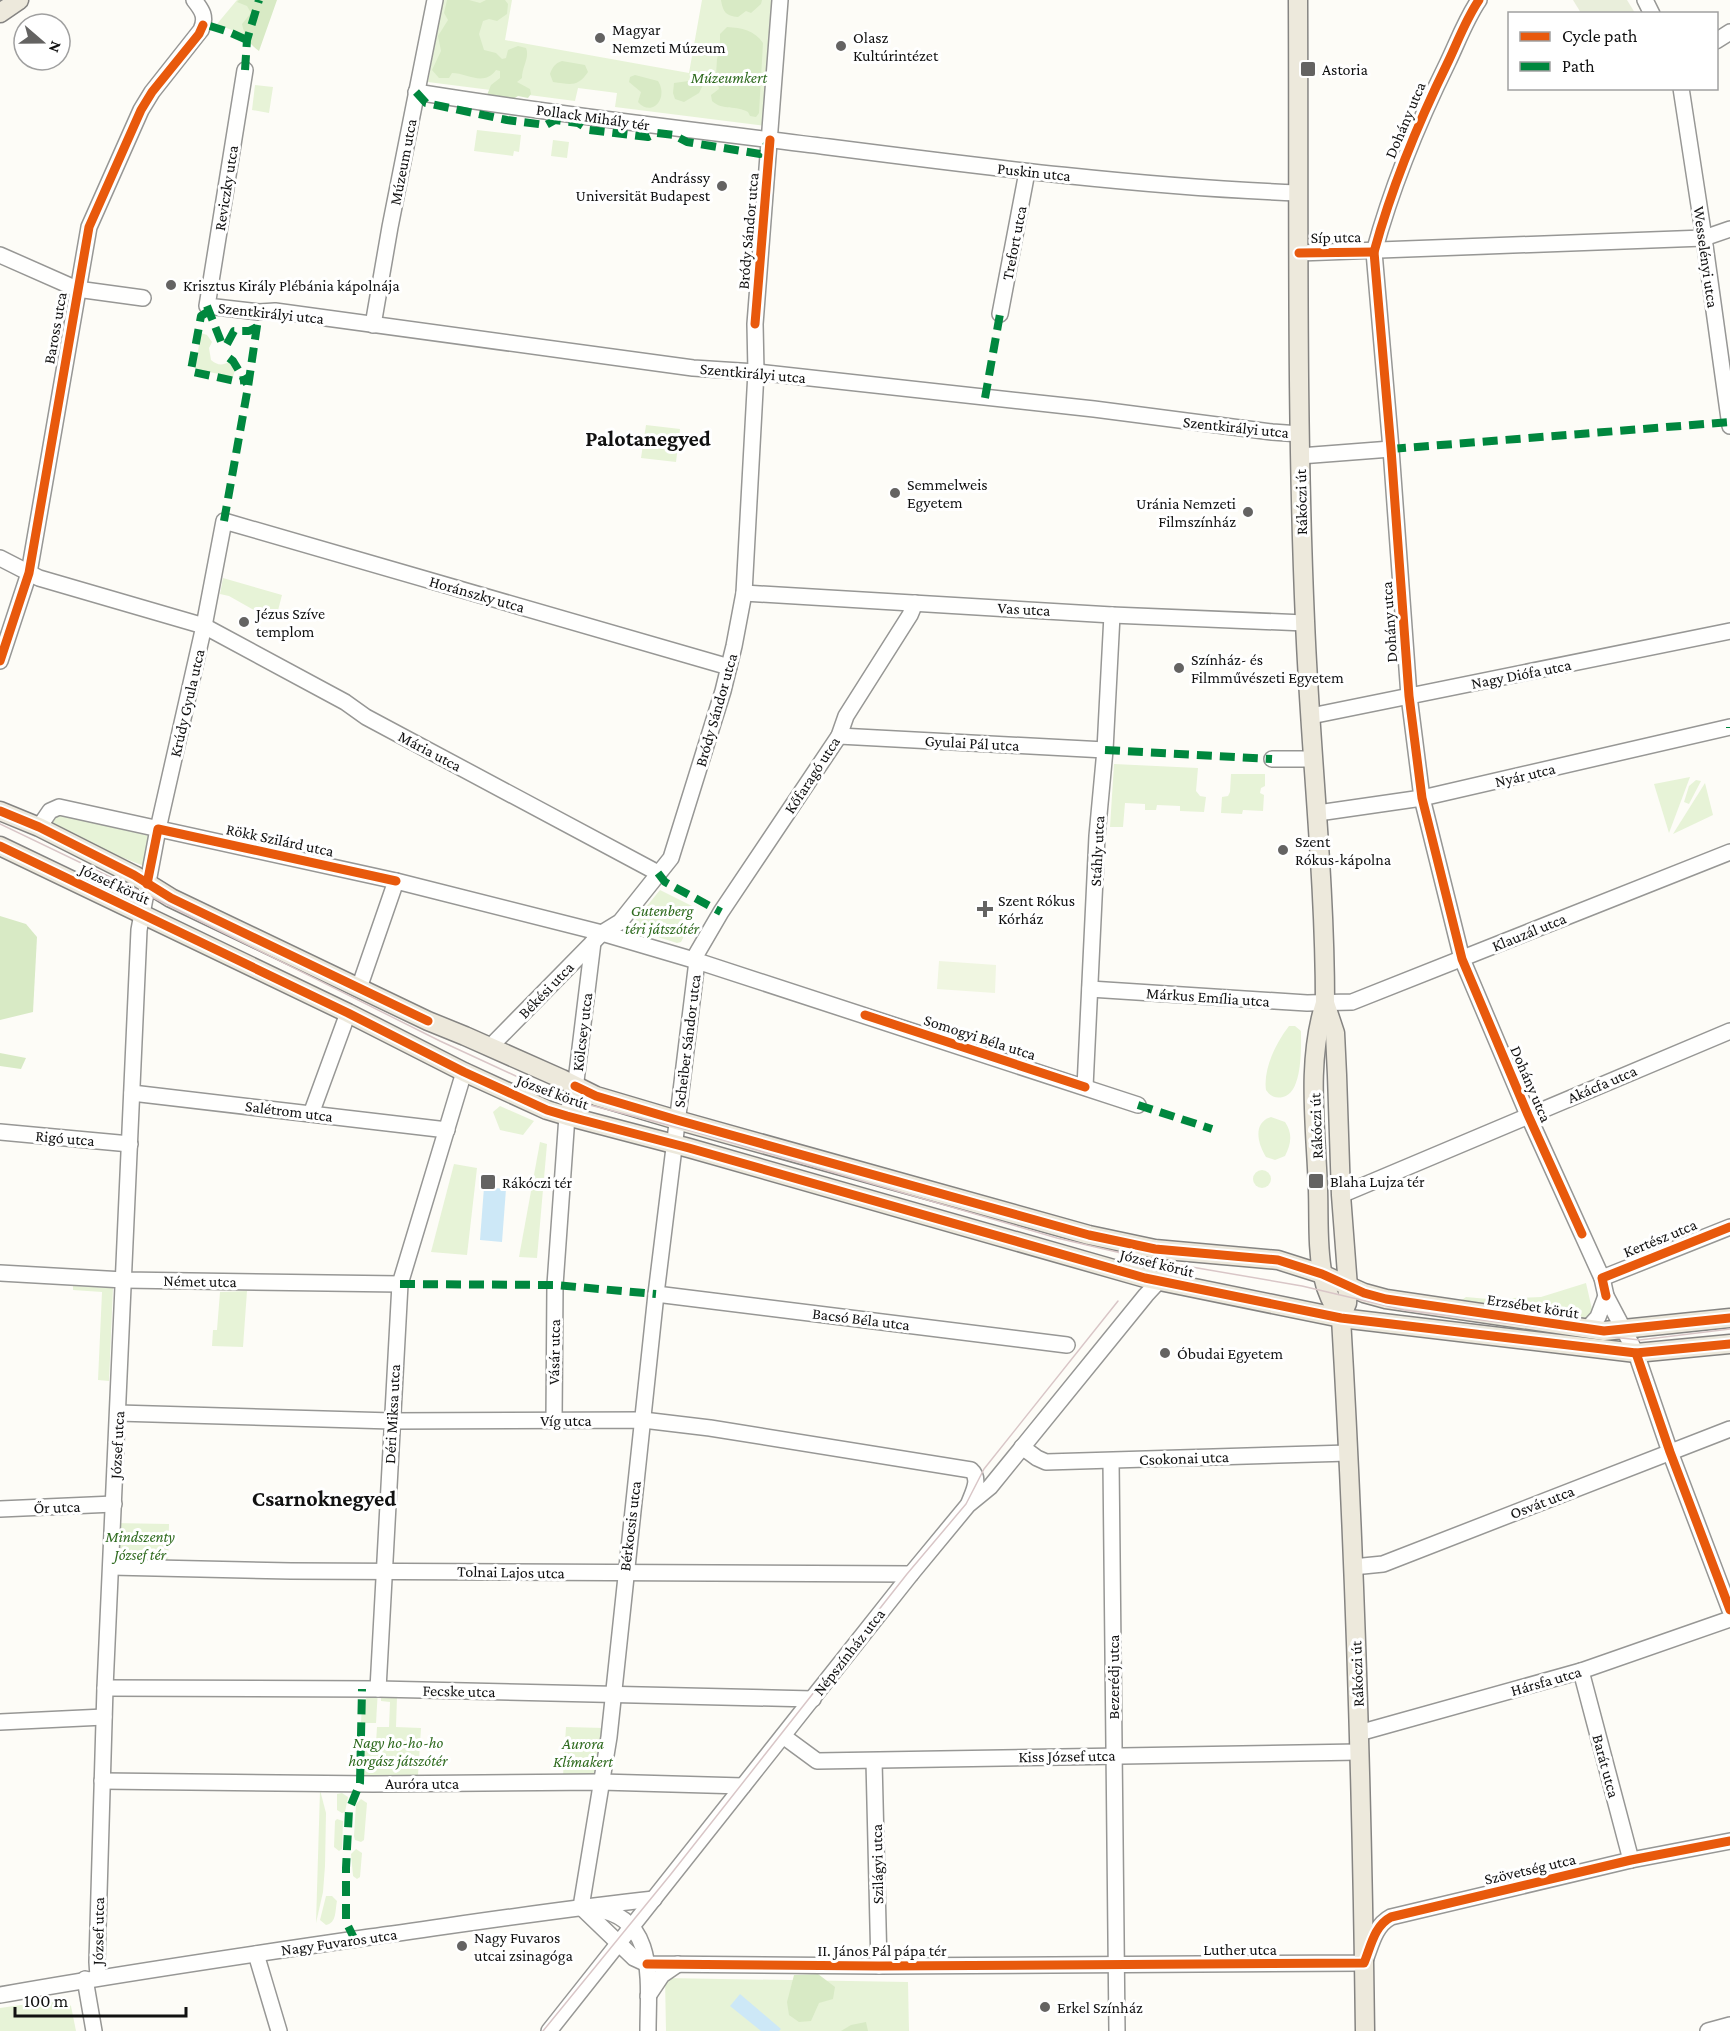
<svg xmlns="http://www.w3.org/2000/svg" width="1730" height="2031" font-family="'Crimson Pro',serif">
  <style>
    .green { fill: #e7f3d7 }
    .forest { fill: #d8eac5 }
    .cemetery { fill: #e9eedb }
    .pitch { fill: #f0f6e1 }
    .water { fill: #cde8f7 }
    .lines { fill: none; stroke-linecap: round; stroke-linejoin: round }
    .minor-casing { stroke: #979795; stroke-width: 18 }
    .major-casing { stroke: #858482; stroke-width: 21 }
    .minor { stroke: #fffffe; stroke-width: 15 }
    .major { stroke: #ede9dc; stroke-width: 18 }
    .tram { stroke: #d9c6c7; stroke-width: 1.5 }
    .quiet { stroke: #00873e; stroke-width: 8; stroke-dasharray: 15 8; stroke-linecap: butt }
    .cycleway-casing { stroke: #fff; stroke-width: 13 }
    .cycleway { stroke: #e8590c; stroke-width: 9 }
    .poi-dot { fill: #646362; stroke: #fff; stroke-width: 2 }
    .labels { text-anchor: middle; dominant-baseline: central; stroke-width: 6; stroke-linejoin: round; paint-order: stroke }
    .poi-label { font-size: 16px; fill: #111; stroke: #fff; text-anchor: start }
    .park-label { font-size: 16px; font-style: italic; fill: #2f6b1f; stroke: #fff }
    .street-label { font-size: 16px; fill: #111; stroke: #fff }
    .district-label { font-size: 22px; font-weight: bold; fill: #111; stroke: #fff }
  </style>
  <rect width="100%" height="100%" fill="#fdfcf7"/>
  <!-- green -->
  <g class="green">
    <path d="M237,0h21l-12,36 -29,-12z"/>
    <path d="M443,0h69l-7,40 184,33 13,-73h72l-9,126 -150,-19 2,-14 -39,-5 -3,13 -147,-19z"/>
    <path d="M255,85l18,2 -4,26 -17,-3z"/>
    <path d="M477,130l44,5 -2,17 -5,-1 -1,5 -39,-5z"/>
    <path d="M553,140l16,2 -2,16 -16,-2z"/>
    <path d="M201,333l6,2 5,7 -3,6 2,12c6,5 11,6 18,2l6,8 -2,7 -38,-8z"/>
    <path d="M646,425l34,4 -4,33 -35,-4z"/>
    <path d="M223,578l59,17 -7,27 -46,-26 -9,-2z"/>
    <path d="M1114,764l84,4 -2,23 4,5 6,1 -2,15 -24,-1v-5l-23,-1 -1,5h-11v-6l-20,-1 -2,24h-13z"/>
    <path d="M1231,774h34v12l-4,2 -1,5 4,2 -1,16 -20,-1 -1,4 -21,-1 1,-16 6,-1 2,-4z"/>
    <path d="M1690,777l-21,56 -15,-49z"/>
    <path d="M1696,780l5,1 -12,23 -5,-2 5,-16z"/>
    <path d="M1705,783l8,32 -40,19z"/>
    <path d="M54,814l96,22 -6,30 -100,-39z"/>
    <path d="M660,890l32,16 -12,20 7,4 -6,12 -4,1 -48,-15z"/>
    <path d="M1289,1026h6l6,5c0,15 2,62 -18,66 -8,2 -13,-1 -17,-7 -3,-21 10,-47 23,-64z"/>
    <path d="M500,1106l34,15 -11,14 -23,-5 -7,-18z"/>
    <path d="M1271,1117l14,5c8,12 6,22 0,34l-10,4 -9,-3c-8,-13 -14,-34 5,-40z"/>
    <path d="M540,1142l7,2 -10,114 -18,-1z"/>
    <path d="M454,1164l23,4 -10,87 -36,-3z"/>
    <circle cx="1262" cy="1179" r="9"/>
    <path d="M1586,1283l8,35 -8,6 -130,-20 10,-7 22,2 53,-2z"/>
    <path d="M73,1286l40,2 -4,93 -11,-1 4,-88 -29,-2z"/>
    <path d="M247,1291l-4,56 -31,-1 1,-16h4l3,-38z"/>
    <path d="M113,1523l56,1 -1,43h-57z"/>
    <path d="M373,1689h5l-2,34h-15l1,-19z"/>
    <path d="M381,1696l16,1 -1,30 25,1 -3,47h-55l1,-33 12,1 1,-16h12l1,-25 -9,-1z"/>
    <path d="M566,1727l38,1 -5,49 -36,-1z"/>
    <path d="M320,1790l6,23 -1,53 -2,26 -7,31z"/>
    <path d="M342,1793l6,4 -3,15 -3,1 -5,-3v-16z"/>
    <path d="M361,1799l6,4 -3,37 -3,2 -6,-2 -1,-4 2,-32z"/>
    <path d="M337,1819l6,2 -1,28 -3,2 -5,-4 1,-26z"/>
    <path d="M356,1849l6,4 -2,24 -3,2 -4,-3 -2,-22z"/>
    <path d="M326,1896h6l5,5c-2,9 0,22 -11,24l-6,-5z"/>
    <path d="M665,1978l243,4 1,49h-243z"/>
    <path d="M63,1999l8,7 5,25h-76v-23z"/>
  </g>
  <!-- forest -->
  <g class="forest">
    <path d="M239,0h38l-18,51c-10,-7 -14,-14 -17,-27l9,-11 -4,-7 -10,-4z"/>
    <path d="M447,0h22l11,3 6,-3h19l3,4 -1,10 -10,7 -8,-2 -6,2 -4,13 5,16 12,3 6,6 4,-1 2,-8 10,-4 8,2c4,9 -4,19 -4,30l-5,4 13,7 1,5 -3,4 -10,-2 -5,3 -19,2 -7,-6 4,-10 9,-7v-7l-4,-1c-12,17 -29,3 -44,3l-3,5h-10l-7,-8 9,-19 -3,-15 10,-16 -4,-7z"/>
    <path d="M721,0h41l-1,4 -10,9 -5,-2 -8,6c-12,-1 -15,-5 -17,-17z"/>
    <path d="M727,27c15,1 27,3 36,16l-4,70 -3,4 -6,-1 -2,-4c-12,-7 -25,-1 -36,-11l-1,-6 8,-6 -3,-14 1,-16 3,-11v-14z"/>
    <path d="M562,61l23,4 3,7c-11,16 -18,12 -35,10l-3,-8c2,-6 5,-11 12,-13z"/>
    <path d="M635,75l23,6c11,17 -6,37 -20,21l3,-10 -12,-10 1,-5z"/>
    <path d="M696,80l7,5 -4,8 -15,9 -9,-3 -2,-6 1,-10z"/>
    <path d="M0,916l26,8 11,13 -4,75 -33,8z"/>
    <path d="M0,1053l26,5 -5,11 -21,-3z"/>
    <path d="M818,1974l17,13 -2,12 -14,4 -8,18 -12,1 -10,-7 -2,-13 7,-27z"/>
    <path d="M866,2022l2,9h-27l10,-6z"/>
  </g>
  <!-- cemetery -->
  <path class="cemetery" d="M1573,0h54l8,13h-54z"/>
  <!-- pitch -->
  <path class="pitch" d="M939,961l57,4 -1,28 -58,-4z"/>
  <!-- water -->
  <g class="water">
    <path d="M484,1187l22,2 -4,53 -22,-2z"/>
    <path d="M740,1994l41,35 -2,2h-18l-31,-25z"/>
  </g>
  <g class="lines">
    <!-- minor casing -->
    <g class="minor-casing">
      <g id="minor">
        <path d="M1479,0c-13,19 -21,41 -31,62 -30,61 -56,124 -74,190l17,197 18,247 13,102 40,161 66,156 74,163 4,18 30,57 34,99 60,158"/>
        <path d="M1645,0l7,14"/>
        <path d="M1716,41l14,-9"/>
        <path d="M245,70l-38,236 52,6 16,-1 418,57 63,4 338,37 178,23 28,2"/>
        <path d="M1681,88l23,150 26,188"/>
        <path d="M416,92c137,22 276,38 413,55 156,20 313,40 470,46"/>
        <path d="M1299,253l405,-15 26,-9"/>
        <path d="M0,255l77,34 66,9"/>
        <path d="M1000,314l27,-142"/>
        <path d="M373,325l17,-98 45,-227"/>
        <path d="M1300,456l91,-7"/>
        <path d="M0,558l39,20 165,48 141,76 21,15 292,156"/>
        <path d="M744,593l368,22 193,8"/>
        <path d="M0,661l29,-88 60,-346 52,-117 11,-18 49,-62c6,-13 1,-20 -7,-30"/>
        <path d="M1311,716l419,-85"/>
        <path d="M839,736l266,14"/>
        <path d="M1272,759h42"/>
        <path d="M1318,813l104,-15 308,-71"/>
        <path d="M39,827l11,-16 9,-4 337,74 206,52 95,28 441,144"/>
        <path d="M693,960l28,-48 118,-176 7,-20 64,-101 5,-12"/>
        <path d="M359,988l37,-107"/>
        <path d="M1090,989l217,14 45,-1 378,-150"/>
        <path d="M490,1047l112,-114 18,-11 51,-64 52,-167 11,-45 10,-53 12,-221 -1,-48 25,-324"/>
        <path d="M1085,1087l12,-251 8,-86 7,-135"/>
        <path d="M132,1093l315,37"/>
        <path d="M311,1114l37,-101"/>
        <path d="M0,1132l130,12"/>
        <path d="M1341,1195l389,-164"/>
        <path d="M0,1273l124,7 276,4"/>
        <path d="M1602,1278l128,-51"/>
        <path d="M656,1294l411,51"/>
        <path d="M1587,1329l11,-12 8,-21"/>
        <path d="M118,1413l274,8 251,-1 67,8 261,42c10,9 2,22 -2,33"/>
        <path d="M554,1420l1,-135 12,-169 9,-35 17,-139"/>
        <path d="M1022,1447l15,11 9,4 303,-9"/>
        <path d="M1111,1461l6,570"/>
        <path d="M0,1509l114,-5"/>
        <path d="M111,1567l180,4 620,3"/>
        <path d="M1353,1567l30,-3 347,-135"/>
        <path d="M1581,1671l50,189"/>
        <path d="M105,1688l273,1 435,10"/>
        <path d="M378,1689l22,-405 64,-212"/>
        <path d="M0,1722l104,-5"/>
        <path d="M1359,1733l222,-62 149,-52"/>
        <path d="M783,1736l34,25 542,-9"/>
        <path d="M874,1761l5,205"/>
        <path d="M102,1781l271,3 228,-2 142,4"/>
        <path d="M581,1907l53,51 13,6 232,2 485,-3c7,-17 10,-37 27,-46l240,-57 99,-19"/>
        <path d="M581,1907l28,-170 47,-443 41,-333"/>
        <path d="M593,1909c65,7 55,73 55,122"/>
        <path d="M256,1954l23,77"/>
        <path d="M98,1977l-1,-15 8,-274 34,-758 19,-101 46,-203 20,-105 505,146"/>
        <path d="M85,1979l9,52"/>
        <path d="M0,1995c123,-22 246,-40 370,-58 94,-13 189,-28 284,-38"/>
        <path d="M648,1996l14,-21 16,-11"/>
        <path d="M549,2031l362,-457 57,-69 22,-18 156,-192 13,-14"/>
        <path d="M1708,2031l22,-6"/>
      </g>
    </g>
    <!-- major casing -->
    <g class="major-casing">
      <g id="major">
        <path d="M1298,0c1,207 -2,414 7,621 5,127 20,255 20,382l10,30 2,42 4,120 7,92 -1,16 -6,15c14,237 21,475 24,713"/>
        <path d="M0,13l19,-13"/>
        <path d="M0,811l39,16 95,48 37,23 257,123 37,15 97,43 34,17 81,24 412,115 66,14 123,11 44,14 42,19 22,6 218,32 126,-13"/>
        <path d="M0,846l348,167 116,59 83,38 20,6 122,32 456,130 196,40 295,35 94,-9"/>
        <path d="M1325,1003c-19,60 -9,125 -7,187 1,28 -1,59 5,86 3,16 10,28 18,42"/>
      </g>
    </g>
    <!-- minor -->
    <use href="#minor" class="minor"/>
    <!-- major -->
    <use href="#major" class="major"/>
    <!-- tram -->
    <g class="tram">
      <path d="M0,824l156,75 284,142 119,55 11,4 122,31 365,107 94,22 151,26 102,24 217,28 19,2 90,-11"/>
      <path d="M543,2031l128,-157 236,-300 59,-70 18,-35 134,-168"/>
    </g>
    <!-- quiet -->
    <g class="quiet">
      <path d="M210,26l19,6 18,8"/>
      <path d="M245,70l2,-30 12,-40"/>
      <path d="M416,92l10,11 81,17 39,5 9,-5 23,3 11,7 59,7 9,-4 17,2 13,7 73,12 8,-11"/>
      <path d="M207,306l15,38"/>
      <path d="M209,311l-8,5 -10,54 2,2 42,9 9,-1"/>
      <path d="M227,344l7,-13h15l8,-4"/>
      <path d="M229,358l4,3 14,23"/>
      <path d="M985,398l15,-84"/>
      <path d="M1391,449l339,-27"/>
      <path d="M224,521l24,-134 11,-75"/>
      <path d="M1730,727v1"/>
      <path d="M1105,750l167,9"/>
      <path d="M658,873l7,9 56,30"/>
      <path d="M1138,1105l74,24"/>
      <path d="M400,1284l155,1 101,9"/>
      <path d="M355,1940l-9,-18v-54l3,-58 11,-27 2,-94"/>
    </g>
    <!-- cycleway casing -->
    <g class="cycleway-casing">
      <g id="cycleway">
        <path d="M1479,0c-13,19 -21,41 -31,62 -30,61 -56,124 -74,190l17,197 18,247 13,102 40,161 66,156 54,119"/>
        <path d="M1299,253l75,-1"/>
        <path d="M755,324l15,-184"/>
        <path d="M0,661l29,-88 60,-346 52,-117 11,-18 47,-58 4,-9"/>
        <path d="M0,811l39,16 95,48 37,23 257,123"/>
        <path d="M0,846l348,167 116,59 83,38 20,6 122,32 456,130 196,40 295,35 94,-9"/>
        <path d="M147,884l11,-55 238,52"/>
        <path d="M865,1015l220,72"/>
        <path d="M575,1086l21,10 81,24 412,115 66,14 123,11 44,14 42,19 22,6 218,32 126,-13"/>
        <path d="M1606,1296l-4,-18 128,-51"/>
        <path d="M1636,1353l34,99 60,158"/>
        <path d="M647,1964l232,2 485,-3c7,-17 10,-37 27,-46l240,-57 99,-19"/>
      </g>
    </g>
    <!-- cycleway -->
    <use href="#cycleway" class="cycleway"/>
  </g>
  <!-- markers -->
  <g class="poi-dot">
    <circle cx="600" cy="38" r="6"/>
    <circle cx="841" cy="46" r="6"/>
    <rect x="1300" y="61" width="16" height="16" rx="3"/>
    <circle cx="722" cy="186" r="6"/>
    <circle cx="171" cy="285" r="6"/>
    <circle cx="895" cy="493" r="6"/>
    <circle cx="1248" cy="512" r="6"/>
    <circle cx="244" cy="622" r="6"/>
    <circle cx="1179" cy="668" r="6"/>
    <circle cx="1283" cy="850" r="6"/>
    <path d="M982 900h6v6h6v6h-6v6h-6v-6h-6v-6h6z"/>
    <rect x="1308" y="1173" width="16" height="16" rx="3"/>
    <rect x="480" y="1174" width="16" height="16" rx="3"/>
    <circle cx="1165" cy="1353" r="6"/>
    <circle cx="462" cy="1946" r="6"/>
    <circle cx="1045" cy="2007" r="6"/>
  </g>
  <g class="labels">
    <!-- poi labels -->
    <g class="poi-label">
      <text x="612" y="29">Magyar<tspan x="612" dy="18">Nemzeti Múzeum</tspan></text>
      <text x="853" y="37">Olasz<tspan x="853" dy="18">Kultúrintézet</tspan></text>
      <text x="1322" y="69">Astoria</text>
      <text x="710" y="177" text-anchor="end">Andrássy<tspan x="710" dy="18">Universität Budapest</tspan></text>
      <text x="183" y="285">Krisztus Király Plébánia kápolnája</text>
      <text x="907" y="484">Semmelweis<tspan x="907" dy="18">Egyetem</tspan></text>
      <text x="1236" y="503" text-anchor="end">Uránia Nemzeti<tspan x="1236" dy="18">Filmszínház</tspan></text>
      <text x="256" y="613">Jézus Szíve<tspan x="256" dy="18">templom</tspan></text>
      <text x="1191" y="659">Színház- és<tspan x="1191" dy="18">Filmművészeti Egyetem</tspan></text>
      <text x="1295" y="841">Szent<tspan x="1295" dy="18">Rókus-kápolna</tspan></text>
      <text x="998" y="900">Szent Rókus<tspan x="998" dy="18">Kórház</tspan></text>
      <text x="1330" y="1181">Blaha Lujza tér</text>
      <text x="502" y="1182">Rákóczi tér</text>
      <text x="1177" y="1353">Óbudai Egyetem</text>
      <text x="474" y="1937">Nagy Fuvaros<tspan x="474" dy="18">utcai zsinagóga</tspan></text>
      <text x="1057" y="2007">Erkel Színház</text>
    </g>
    <!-- park labels -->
    <g class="park-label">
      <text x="729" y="77">Múzeumkert</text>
      <text x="662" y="910">Gutenberg<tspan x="662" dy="18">téri játszótér</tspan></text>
      <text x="140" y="1536">Mindszenty<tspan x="140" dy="18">József tér</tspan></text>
      <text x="398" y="1742">Nagy ho-ho-ho<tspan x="398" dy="18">horgász játszótér</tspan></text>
      <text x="583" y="1743">Aurora<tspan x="583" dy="18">Klímakert</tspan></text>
    </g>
    <!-- street labels -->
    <g class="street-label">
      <text transform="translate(593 117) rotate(8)">Pollack Mihály tér</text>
      <text transform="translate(1405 120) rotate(-67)">Dohány utca</text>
      <text transform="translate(403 162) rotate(-79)">Múzeum utca</text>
      <text transform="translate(1034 172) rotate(6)">Puskin utca</text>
      <text transform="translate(226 188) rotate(-81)">Reviczky utca</text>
      <text transform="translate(748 231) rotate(-85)">Bródy Sándor utca</text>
      <text transform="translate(1336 237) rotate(-1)">Síp utca</text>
      <text transform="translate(1014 243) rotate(-79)">Trefort utca</text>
      <text transform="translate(1706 257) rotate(82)">Wesselényi utca</text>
      <text transform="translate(271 313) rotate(6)">Szentkirályi utca</text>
      <text transform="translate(55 328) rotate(-80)">Baross utca</text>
      <text transform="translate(753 373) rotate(5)">Szentkirályi utca</text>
      <text transform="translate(1236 427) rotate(6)">Szentkirályi utca</text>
      <text transform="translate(1301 502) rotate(-91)">Rákóczi út</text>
      <text transform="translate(477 594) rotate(16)">Horánszky utca</text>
      <text transform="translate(1024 609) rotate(3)">Vas utca</text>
      <text transform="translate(1389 622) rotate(-94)">Dohány utca</text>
      <text transform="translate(1521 674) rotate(-11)">Nagy Diófa utca</text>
      <text transform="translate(187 703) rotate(-77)">Krúdy Gyula utca</text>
      <text transform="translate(716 710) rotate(-74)">Bródy Sándor utca</text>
      <text transform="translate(972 743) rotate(3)">Gyulai Pál utca</text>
      <text transform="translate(430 751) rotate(28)">Mária utca</text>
      <text transform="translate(812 775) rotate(-57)">Kőfaragó utca</text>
      <text transform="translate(1525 775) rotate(-13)">Nyár utca</text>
      <text transform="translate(280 840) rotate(12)">Rökk Szilárd utca</text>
      <text transform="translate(1097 851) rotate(-87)">Stáhly utca</text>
      <text transform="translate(115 884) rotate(25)">József körút</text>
      <text transform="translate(1529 932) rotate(-22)">Klauzál utca</text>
      <text transform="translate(546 990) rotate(-46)">Békési utca</text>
      <text transform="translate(1208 997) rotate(4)">Márkus Emília utca</text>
      <text transform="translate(582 1032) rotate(-83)">Kölcsey utca</text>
      <text transform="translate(980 1037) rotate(18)">Somogyi Béla utca</text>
      <text transform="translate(687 1041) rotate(-83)">Scheiber Sándor utca</text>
      <text transform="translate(1531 1084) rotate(67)">Dohány utca</text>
      <text transform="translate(1602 1084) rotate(-23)">Akácfa utca</text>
      <text transform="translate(553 1092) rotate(20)">József körút</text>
      <text transform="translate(289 1111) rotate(7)">Salétrom utca</text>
      <text transform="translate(1316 1126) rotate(-92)">Rákóczi út</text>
      <text transform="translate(65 1138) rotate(5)">Rigó utca</text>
      <text transform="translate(1660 1238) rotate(-22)">Kertész utca</text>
      <text transform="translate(1157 1263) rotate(14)">József körút</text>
      <text transform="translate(200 1281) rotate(1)">Német utca</text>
      <text transform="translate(1533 1306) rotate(9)">Erzsébet körút</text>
      <text transform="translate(861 1319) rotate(7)">Bacsó Béla utca</text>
      <text transform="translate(554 1352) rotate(-89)">Vásár utca</text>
      <text transform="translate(392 1414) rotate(-87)">Déri Miksa utca</text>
      <text x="566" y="1420">Víg utca</text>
      <text transform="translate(117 1445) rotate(-87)">József utca</text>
      <text transform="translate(1184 1458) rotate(-2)">Csokonai utca</text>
      <text transform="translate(1542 1502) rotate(-21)">Osvát utca</text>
      <text transform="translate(57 1507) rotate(-2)">Őr utca</text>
      <text transform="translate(630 1526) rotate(-83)">Bérkocsis utca</text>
      <text transform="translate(511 1572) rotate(1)">Tolnai Lajos utca</text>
      <text transform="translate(849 1652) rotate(-52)">Népszínház utca</text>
      <text transform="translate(1357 1674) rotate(-92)">Rákóczi út</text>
      <text transform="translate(1113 1677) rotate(-90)">Bezerédj utca</text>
      <text transform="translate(1546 1681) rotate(-16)">Hársfa utca</text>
      <text transform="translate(459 1691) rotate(1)">Fecske utca</text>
      <text transform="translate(1067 1756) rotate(-1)">Kiss József utca</text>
      <text transform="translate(1606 1766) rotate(75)">Barát utca</text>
      <text x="422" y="1783">Auróra utca</text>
      <text transform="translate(877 1864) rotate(-91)">Szilágyi utca</text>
      <text transform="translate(1530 1869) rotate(-13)">Szövetség utca</text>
      <text transform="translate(98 1931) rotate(-89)">József utca</text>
      <text transform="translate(339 1942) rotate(-8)">Nagy Fuvaros utca</text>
      <text x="1240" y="1949">Luther utca</text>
      <text x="882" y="1950">II. János Pál pápa tér</text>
    </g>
    <!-- district labels -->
    <g class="district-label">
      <text x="648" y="438">Palotanegyed</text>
      <text x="324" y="1498">Csarnoknegyed</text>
    </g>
  </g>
  <!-- legend -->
  <rect x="1508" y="12" width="210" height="78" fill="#ffffff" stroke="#a0a0a0" stroke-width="1.5"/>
  <rect x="1520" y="32" width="30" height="9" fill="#e8590c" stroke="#a0a0a0" stroke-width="1.5"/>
  <text x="1562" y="42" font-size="18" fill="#111111">Cycle path</text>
  <rect x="1520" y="62" width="30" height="9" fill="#00873e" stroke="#a0a0a0" stroke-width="1.5"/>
  <text x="1562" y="72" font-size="18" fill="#111111">Path</text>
  <!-- north arrow -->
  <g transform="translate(42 42) rotate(110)"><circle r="28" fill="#ffffff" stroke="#a0a0a0" stroke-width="1.5"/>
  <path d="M0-4.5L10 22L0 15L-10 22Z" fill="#646362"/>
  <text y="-9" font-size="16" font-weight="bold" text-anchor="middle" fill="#111111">N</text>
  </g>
  <!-- scale -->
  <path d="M15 2007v9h171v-9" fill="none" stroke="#111111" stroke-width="3"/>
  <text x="24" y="2007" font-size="18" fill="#111111" stroke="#ffffff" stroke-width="4.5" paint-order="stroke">100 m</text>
</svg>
